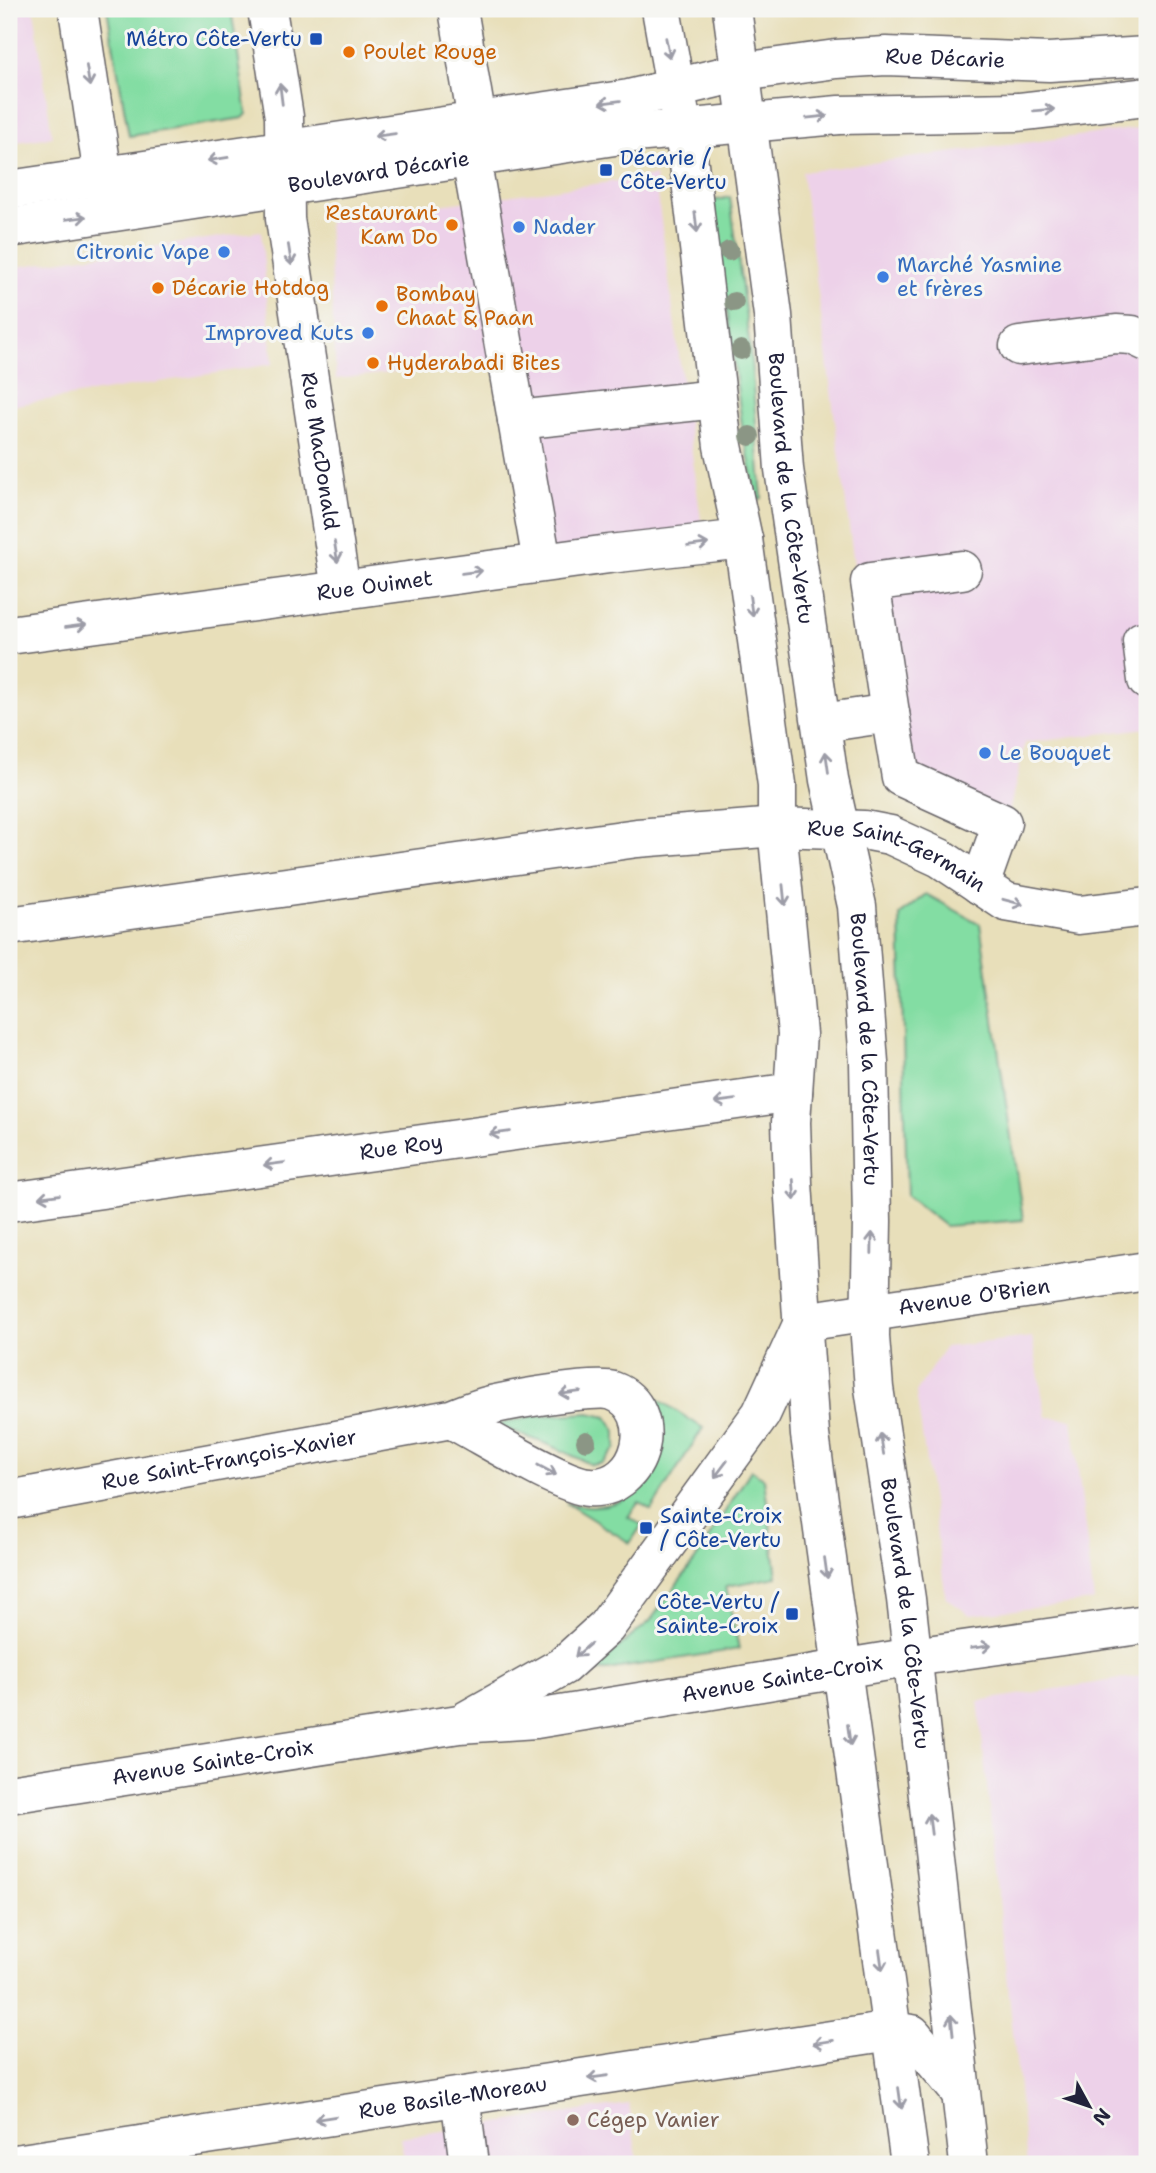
<svg xmlns="http://www.w3.org/2000/svg" width="1156" height="2173" font-family="'Shantell Sans',sans-serif">
  <style>
    .built { fill: #edd1e9 }
    .green { fill: #83dda3; stroke: #52806f; stroke-width: 2 }
    .lines { fill: none; stroke-linecap: round; stroke-linejoin: round }
    .minor-casing { stroke: #676467; stroke-width: 41 }
    .major-casing { stroke: #676467; stroke-width: 41 }
    .minor { stroke: #fff; stroke-width: 38 }
    .major { stroke: #fff; stroke-width: 38 }
    .tree { fill: #8b9685 }
    .oneway { stroke: #9c9ca7 }
    .transit-dot { fill: #1a4fb4; stroke: #f6f6f2; stroke-width: 2.5 }
    .food-dot { fill: #e8710a; stroke: #f6f6f2; stroke-width: 2.5 }
    .shop-dot { fill: #3f7fe0; stroke: #f6f6f2; stroke-width: 2.5 }
    .education-dot { fill: #8d6e63; stroke: #f6f6f2; stroke-width: 2.5 }
    .labels { text-anchor: middle; dominant-baseline: central; stroke-width: 6; stroke-linejoin: round; paint-order: stroke }
    .transit-label { font-size: 21px; fill: #164399; stroke: #f6f6f2; text-anchor: end }
    .food-label { font-size: 21px; fill: #c56008; stroke: #f6f6f2; text-anchor: start }
    .street-label { font-size: 21px; fill: #22223b; stroke: #f6f6f2 }
    .shop-label { font-size: 21px; fill: #366cbe; stroke: #f6f6f2; text-anchor: start }
    .education-label { font-size: 21px; fill: #785e54; stroke: #f6f6f2; text-anchor: start }
  </style>
  <rect width="100%" height="100%" fill="#f6f6f2"/>
  <filter id="ink" filterUnits="userSpaceOnUse"><feTurbulence type="fractalNoise" baseFrequency=".0143" numOctaves="2"/><feDisplacementMap in="SourceGraphic" scale="14" xChannelSelector="R" yChannelSelector="G"/><feConvolveMatrix kernelMatrix="1 2 1 2 8 2 1 2 1" color-interpolation-filters="sRGB"/></filter>
  <filter id="wash" filterUnits="userSpaceOnUse"><feTurbulence type="fractalNoise" baseFrequency=".00686" numOctaves="4" result="noise"/><feDisplacementMap in="SourceGraphic" scale="28" xChannelSelector="R" yChannelSelector="G"/><feGaussianBlur stdDeviation="1.57" result="paint"/><feColorMatrix in="noise" values="0 0 0 0 0 0 0 0 0 0 0 0 0 0 0 0 0 1.4 0 .05"/><feComposite in="paint" operator="in"/></filter>
  <g filter="url(#wash)">
    <rect width="100%" height="100%" fill="#e8dfba"/>
    <!-- built -->
    <g class="built">
      <path d="M9,9h25l18,128 -43,6z"/>
      <path d="M1147,127v601l-122,15 -24,104 -122,-94 -77,-581z"/>
      <path d="M655,176l48,360 -160,16 -40,-192 -167,19 -8,-159z"/>
      <path d="M261,231l12,133 -264,42v-138z"/>
      <path d="M1032,1337l14,80 26,2 22,182 -124,14 -24,-17 -30,-206 29,-45z"/>
      <path d="M1147,1675v489h-120l-49,-463z"/>
      <path d="M629,2104l9,60h-233l-5,-27z"/>
    </g>
    <!-- green -->
    <g class="green">
      <path d="M107,9h124l16,105 -4,4 -114,18z"/>
      <path d="M730,197l20,151 12,150 -5,2 -15,-75 -29,-224z"/>
      <path d="M926,894l54,30 43,296 -78,6 -38,-30 -7,-281z"/>
      <path d="M642,1389l61,39 -52,82 -12,-8 -11,15 14,8 -12,18 -64,-40c77,19 125,-51 76,-114z"/>
      <path d="M589,1413l18,4 9,14v17l-13,15 -11,2 -40,-19 -57,-21 39,-9z"/>
      <path d="M751,1470l13,9 13,98 -51,9 13,63 -151,24 62,-52 45,-61z"/>
    </g>
  </g>
  <g filter="url(#ink)">
    <g class="lines">
      <!-- minor casing -->
      <g class="minor-casing">
        <g id="minor">
          <path d="M78,9l25,167"/>
          <path id="s1" d="M267,9l17,108 1,102 56,371"/>
          <path d="M458,9l19,112"/>
          <path d="M471,158l71,404"/>
          <path id="s2" d="M9,190l620,-91 113,-27 94,-13 50,-3 163,6 98,-6"/>
          <path id="s3" d="M9,228l625,-95 205,-18 179,-3 129,-15"/>
          <path d="M1019,346l97,-12 16,1 15,7"/>
          <path d="M517,420l200,-21"/>
          <path id="s4" d="M9,635l600,-81 134,-15"/>
          <path d="M1142,641l5,39"/>
          <path d="M890,713l-20,-131 92,-12"/>
          <path d="M822,723l68,-10 11,64 101,46 -22,62"/>
          <path id="s5" d="M9,926l628,-88 140,-11 87,3 26,5 50,23 66,44 73,13 68,-8"/>
          <path id="s6" d="M9,1202l784,-110"/>
          <path id="s7" d="M803,1322l344,-51"/>
          <path id="s8" d="M9,1500l442,-81c13,-5 27,-11 40,-14 21,-5 105,-20 122,-14 49,18 31,100 -24,96 -28,-2 -107,-52 -138,-68"/>
          <path d="M913,1657l234,-33"/>
          <path d="M460,2097l9,67"/>
          <path id="s9" d="M15,2164l876,-133 21,3 48,58"/>
        </g>
      </g>
      <!-- major casing -->
      <g class="major-casing">
        <g id="major">
          <path d="M661,9l28,155 34,282 20,93 34,246v42l20,207 -6,88 2,61 17,252 100,729"/>
          <path id="s10" d="M732,9l41,306 11,154 45,311 28,126 12,156 3,159 -2,116 4,51 32,211 63,565"/>
          <path d="M467,1720l96,-54 43,-39 155,-213 40,-87"/>
          <path id="s11" d="M9,1794l450,-70 77,-5 377,-62"/>
        </g>
      </g>
      <!-- minor -->
      <use href="#minor" class="minor"/>
      <!-- major -->
      <use href="#major" class="major"/>
    </g>
    <!-- trees -->
    <g class="tree">
      <circle cx="729" cy="251" r="10"/>
      <circle cx="734" cy="302" r="10"/>
      <circle cx="741" cy="350" r="10"/>
      <circle cx="750" cy="436" r="10"/>
      <circle cx="586" cy="1441" r="10"/>
    </g>
    <!-- one-way arrows -->
    <defs><path id="oneway-shaft" d="M-6 0H5M1.5-3L5.5 0L1.5 3" fill="none" stroke-width="1.6" stroke-linecap="round" stroke-linejoin="round" transform="scale(1.75)"/></defs>
    <g class="oneway">
      <use href="#oneway-shaft" transform="translate(668 48) rotate(78)"/>
      <use href="#oneway-shaft" transform="translate(88 76) rotate(81)"/>
      <use href="#oneway-shaft" transform="translate(281 94) rotate(-97)"/>
      <use href="#oneway-shaft" transform="translate(610 102) rotate(172)"/>
      <use href="#oneway-shaft" transform="translate(1044 110) rotate(-5)"/>
      <use href="#oneway-shaft" transform="translate(817 117) rotate(-6)"/>
      <use href="#oneway-shaft" transform="translate(385 135) rotate(172)"/>
      <use href="#oneway-shaft" transform="translate(218 159) rotate(171)"/>
      <use href="#oneway-shaft" transform="translate(76 218) rotate(-8)"/>
      <use href="#oneway-shaft" transform="translate(696 222) rotate(83)"/>
      <use href="#oneway-shaft" transform="translate(290 255) rotate(81)"/>
      <use href="#oneway-shaft" transform="translate(698 545) rotate(-7)"/>
      <use href="#oneway-shaft" transform="translate(336 552) rotate(81)"/>
      <use href="#oneway-shaft" transform="translate(472 572) rotate(-8)"/>
      <use href="#oneway-shaft" transform="translate(751 606) rotate(82)"/>
      <use href="#oneway-shaft" transform="translate(76 626) rotate(-8)"/>
      <use href="#oneway-shaft" transform="translate(827 762) rotate(-98)"/>
      <use href="#oneway-shaft" transform="translate(784 895) rotate(84)"/>
      <use href="#oneway-shaft" transform="translate(1013 902) rotate(15)"/>
      <use href="#oneway-shaft" transform="translate(725 1101) rotate(172)"/>
      <use href="#oneway-shaft" transform="translate(500 1133) rotate(172)"/>
      <use href="#oneway-shaft" transform="translate(274 1164) rotate(172)"/>
      <use href="#oneway-shaft" transform="translate(794 1190) rotate(86)"/>
      <use href="#oneway-shaft" transform="translate(49 1196) rotate(172)"/>
      <use href="#oneway-shaft" transform="translate(872 1243) rotate(-89)"/>
      <use href="#oneway-shaft" transform="translate(570 1393) rotate(173)"/>
      <use href="#oneway-shaft" transform="translate(882 1444) rotate(-99)"/>
      <use href="#oneway-shaft" transform="translate(721 1469) rotate(127)"/>
      <use href="#oneway-shaft" transform="translate(547 1470) rotate(28)"/>
      <use href="#oneway-shaft" transform="translate(826 1568) rotate(82)"/>
      <use href="#oneway-shaft" transform="translate(981 1647) rotate(-8)"/>
      <use href="#oneway-shaft" transform="translate(583 1650) rotate(139)"/>
      <use href="#oneway-shaft" transform="translate(849 1735) rotate(82)"/>
      <use href="#oneway-shaft" transform="translate(930 1824) rotate(-97)"/>
      <use href="#oneway-shaft" transform="translate(881 1960) rotate(82)"/>
      <use href="#oneway-shaft" transform="translate(952 2025) rotate(-96)"/>
      <use href="#oneway-shaft" transform="translate(823 2042) rotate(171)"/>
      <use href="#oneway-shaft" transform="translate(598 2077) rotate(172)"/>
      <use href="#oneway-shaft" transform="translate(900 2098) rotate(82)"/>
      <use href="#oneway-shaft" transform="translate(325 2118) rotate(171)"/>
    </g>
  </g>
  <!-- markers -->
  <g class="transit-dot">
    <rect x="309" y="32" width="14" height="14" rx="3.5"/>
    <rect x="599" y="163" width="14" height="14" rx="3.5"/>
    <rect x="639" y="1521" width="14" height="14" rx="3.5"/>
    <rect x="785" y="1607" width="14" height="14" rx="3.5"/>
  </g>
  <g class="food-dot">
    <circle cx="349" cy="52" r="7"/>
    <circle cx="452" cy="225" r="7"/>
    <circle cx="158" cy="288" r="7"/>
    <circle cx="382" cy="306" r="7"/>
    <circle cx="373" cy="363" r="7"/>
  </g>
  <g class="shop-dot">
    <circle cx="519" cy="227" r="7"/>
    <circle cx="224" cy="252" r="7"/>
    <circle cx="883" cy="277" r="7"/>
    <circle cx="368" cy="333" r="7"/>
    <circle cx="985" cy="753" r="7"/>
  </g>
  <circle class="education-dot" cx="573" cy="2120" r="7"/>
  <g class="labels">
    <!-- transit labels -->
    <g class="transit-label">
      <text x="302" y="39">Métro Côte-Vertu</text>
      <text x="620" y="158" text-anchor="start">Décarie /<tspan x="620" dy="24">Côte-Vertu</tspan></text>
      <text x="660" y="1516" text-anchor="start">Sainte-Croix<tspan x="660" dy="24">/ Côte-Vertu</tspan></text>
      <text x="778" y="1602">Côte-Vertu /<tspan x="778" dy="24">Sainte-Croix</tspan></text>
    </g>
    <!-- food labels -->
    <g class="food-label">
      <text x="363" y="52">Poulet Rouge</text>
      <text x="438" y="213" text-anchor="end">Restaurant<tspan x="438" dy="24">Kam Do</tspan></text>
      <text x="172" y="288">Décarie Hotdog</text>
      <text x="396" y="294">Bombay<tspan x="396" dy="24">Chaat &amp; Paan</tspan></text>
      <text x="387" y="363">Hyderabadi Bites</text>
    </g>
    <!-- street labels -->
    <g class="street-label">
      <text stroke="none"><textPath href="#s2" startOffset="947">Rue Décarie</textPath></text>
      <text stroke="none"><textPath href="#s3" startOffset="374">Boulevard Décarie</textPath></text>
      <text stroke="none"><textPath href="#s1" startOffset="446">Rue MacDonald</textPath></text>
      <text stroke="none"><textPath href="#s10" startOffset="483">Boulevard de la Côte-Vertu</textPath></text>
      <text stroke="none"><textPath href="#s4" startOffset="369">Rue Ouimet</textPath></text>
      <text stroke="none"><textPath href="#s5" startOffset="900">Rue Saint-Germain</textPath></text>
      <text stroke="none"><textPath href="#s10" startOffset="1050">Boulevard de la Côte-Vertu</textPath></text>
      <text stroke="none"><textPath href="#s6" startOffset="396">Rue Roy</textPath></text>
      <text stroke="none"><textPath href="#s7" startOffset="173">Avenue O'Brien</textPath></text>
      <text stroke="none"><textPath href="#s8" startOffset="224">Rue Saint-François-Xavier</textPath></text>
      <text stroke="none"><textPath href="#s10" startOffset="1617">Boulevard de la Côte-Vertu</textPath></text>
      <text stroke="none"><textPath href="#s11" startOffset="782">Avenue Sainte-Croix</textPath></text>
      <text stroke="none"><textPath href="#s11" startOffset="206">Avenue Sainte-Croix</textPath></text>
      <text stroke="none"><textPath href="#s9" startOffset="443">Rue Basile-Moreau</textPath></text>
    </g>
    <!-- shop labels -->
    <g class="shop-label">
      <text x="533" y="227">Nader</text>
      <text x="210" y="252" text-anchor="end">Citronic Vape</text>
      <text x="897" y="265">Marché Yasmine<tspan x="897" dy="24">et frères</tspan></text>
      <text x="354" y="333" text-anchor="end">Improved Kuts</text>
      <text x="999" y="753">Le Bouquet</text>
    </g>
    <!-- education labels -->
    <g class="education-label">
      <text x="587" y="2120">Cégep Vanier</text>
    </g>
  </g>
  <!-- margin -->
  <rect width="1156" height="2173" fill="none" stroke="#f6f6f2" stroke-width="35"/>
  <!-- north arrow -->
  <g transform="translate(1089 2106) rotate(130)" stroke="#f6f6f2" stroke-width="5" paint-order="stroke">
  <path d="M0-5L12 26L0 18L-12 26Z" fill="#22223b"/>
  <text y="-10" font-size="19" font-weight="bold" text-anchor="middle" fill="#22223b">N</text>
  </g>
</svg>
